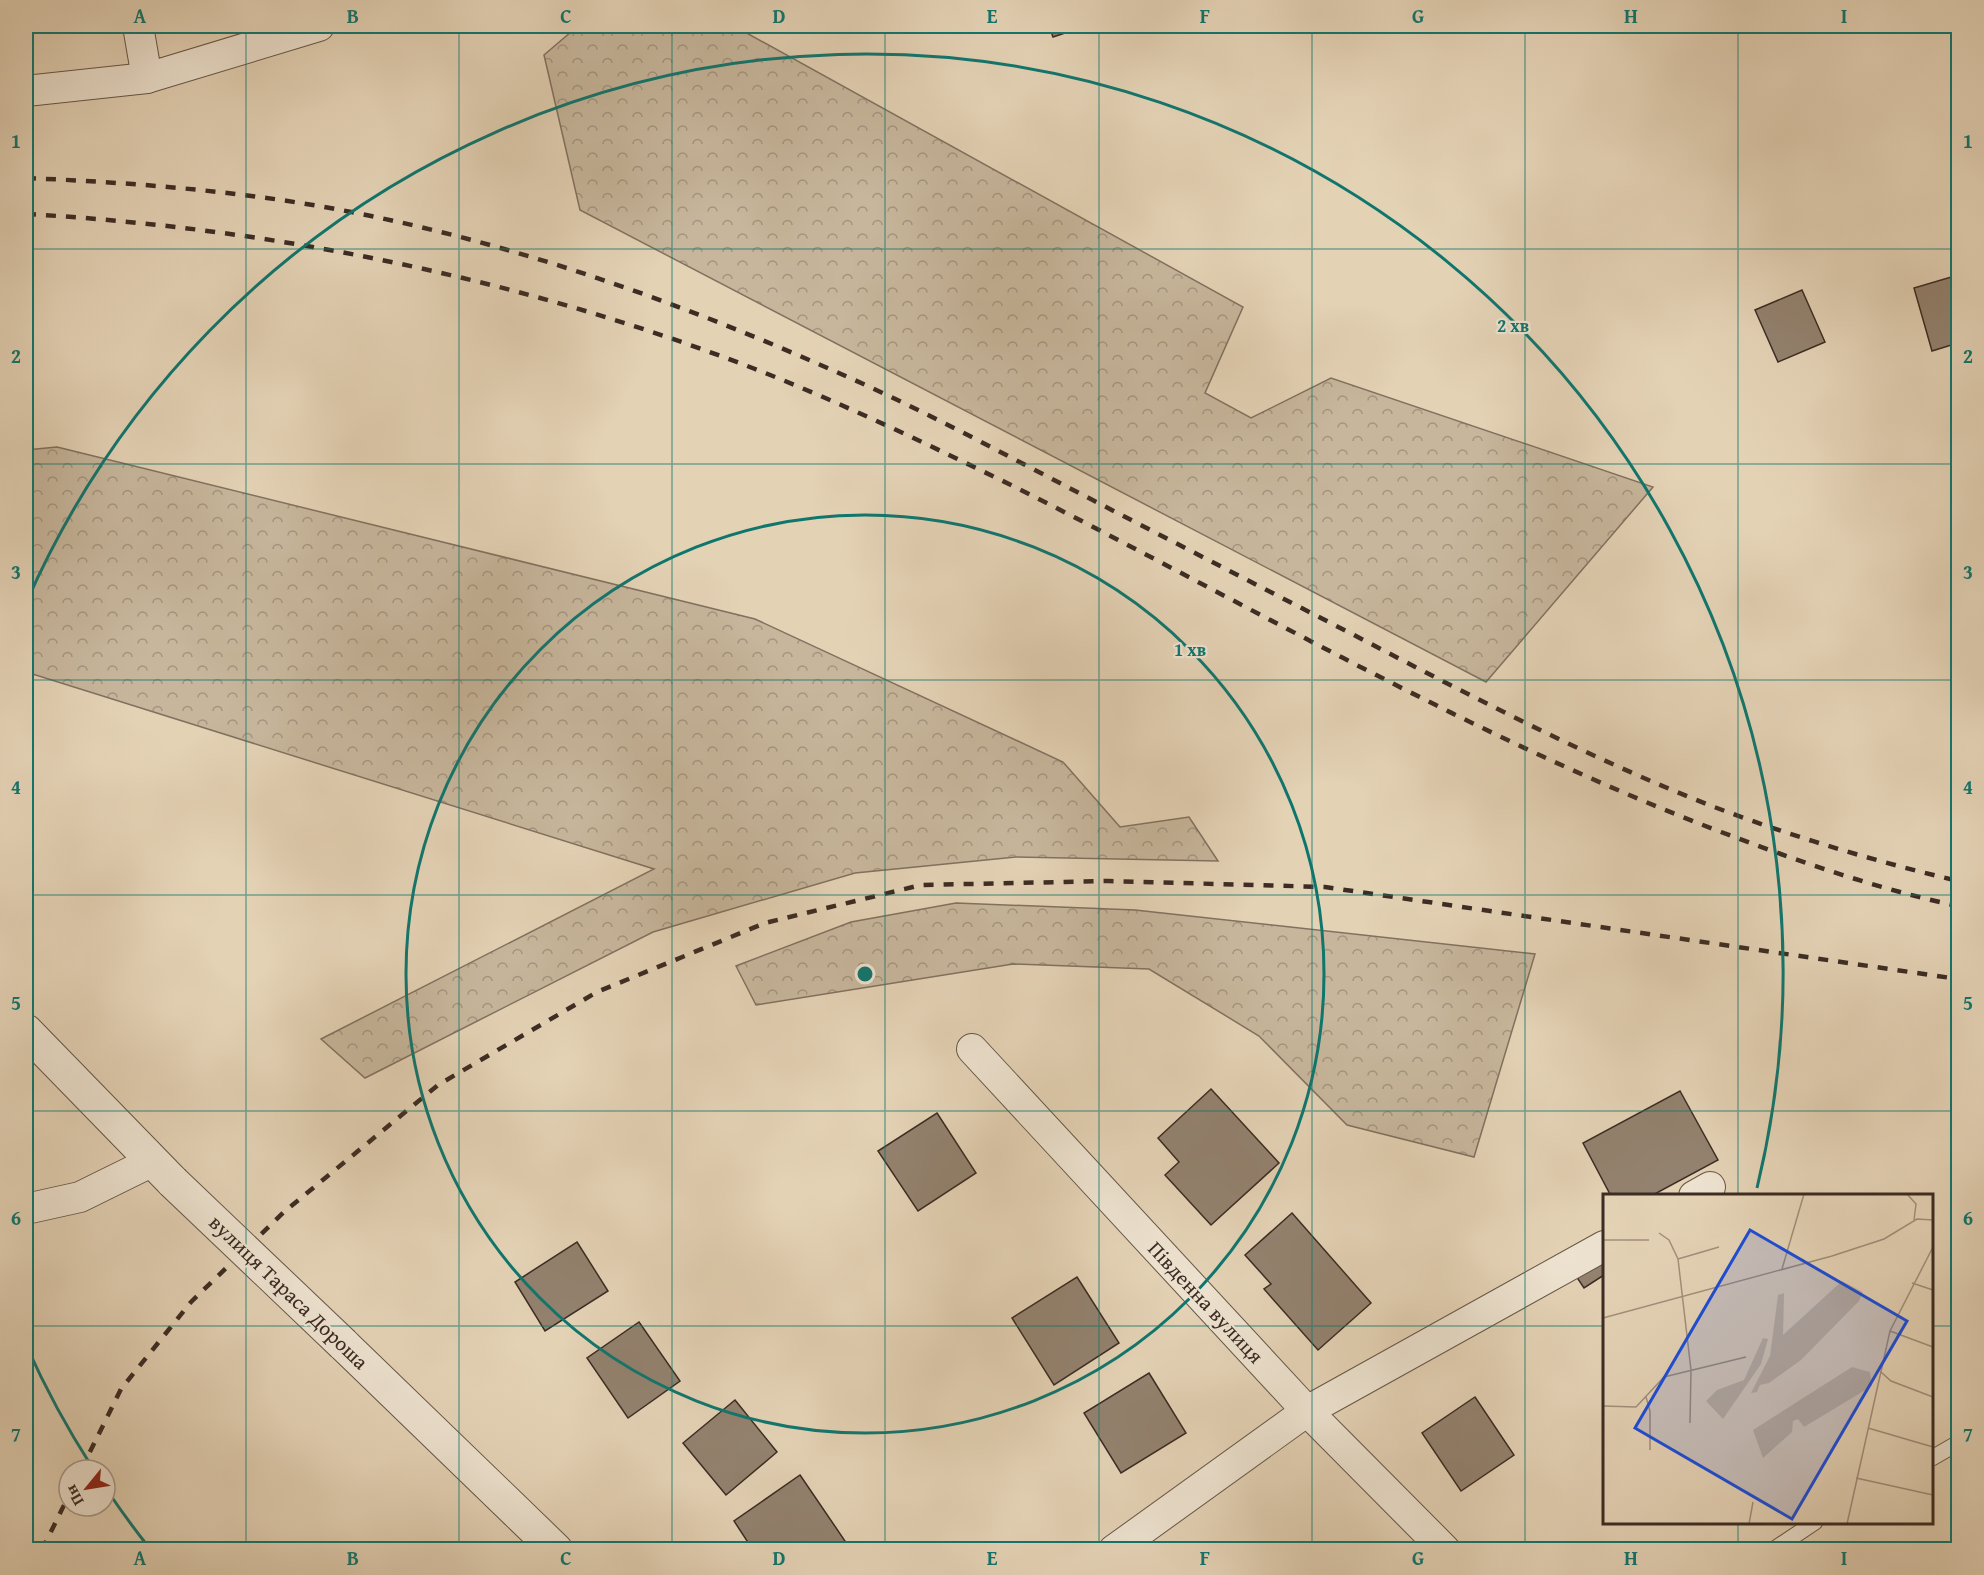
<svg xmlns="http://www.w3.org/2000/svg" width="1984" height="1575" font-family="'Gentium Book Plus',serif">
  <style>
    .forest { fill: url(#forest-crowns); stroke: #827160; stroke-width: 1.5 }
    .building { fill: #93826f; stroke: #3c2c24; stroke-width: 1.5 }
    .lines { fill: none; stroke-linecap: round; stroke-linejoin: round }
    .service-casing { stroke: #665648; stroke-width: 17 }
    .minor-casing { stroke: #665648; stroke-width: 32 }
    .tertiary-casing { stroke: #665648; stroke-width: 35 }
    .service { stroke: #ede2cf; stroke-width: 15 }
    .minor { stroke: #ede2cf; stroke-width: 30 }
    .tertiary { stroke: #ede2cf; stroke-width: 33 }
    .rail { stroke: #3c2c24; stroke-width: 4.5; stroke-dasharray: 10 10; stroke-linecap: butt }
    .tertiary-bridge-casing { stroke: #665648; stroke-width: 35; stroke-linecap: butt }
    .tertiary-bridge { stroke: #ede2cf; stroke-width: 33 }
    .grid { fill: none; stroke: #0f766e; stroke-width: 1.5; stroke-opacity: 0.55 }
    .ring { fill: none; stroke: #0f766e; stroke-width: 3 }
    .labels { text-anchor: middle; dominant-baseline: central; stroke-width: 4.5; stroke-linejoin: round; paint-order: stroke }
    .street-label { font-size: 21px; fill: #3c2c24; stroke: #ede2cf }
    .inset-road { fill: none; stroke: #a1907b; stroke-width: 1.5 }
    .view { fill: #1d4ed8; fill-opacity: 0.15; stroke: #1d4ed8; stroke-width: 3 }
    .inset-edge { fill: none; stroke: #3c2c24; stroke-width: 3 }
    .centre { fill: #0f766e; stroke: #ede2cf; stroke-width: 3 }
    .ring-label { font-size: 18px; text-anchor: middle; font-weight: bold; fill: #0f766e; stroke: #ede2cf; stroke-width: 4.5; stroke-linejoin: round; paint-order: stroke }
    .neatline { fill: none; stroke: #0f766e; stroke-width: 2 }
    .grid-label { font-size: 20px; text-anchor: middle; font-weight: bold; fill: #0f766e }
  </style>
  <defs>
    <pattern id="forest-crowns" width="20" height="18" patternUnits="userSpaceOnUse" patternTransform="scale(1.5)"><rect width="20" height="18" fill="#c7b69c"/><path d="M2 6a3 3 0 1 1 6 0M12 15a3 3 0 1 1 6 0" fill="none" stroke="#a3947f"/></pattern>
  </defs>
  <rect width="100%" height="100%" fill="#e4d2b5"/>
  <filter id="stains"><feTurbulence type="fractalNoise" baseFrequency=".00333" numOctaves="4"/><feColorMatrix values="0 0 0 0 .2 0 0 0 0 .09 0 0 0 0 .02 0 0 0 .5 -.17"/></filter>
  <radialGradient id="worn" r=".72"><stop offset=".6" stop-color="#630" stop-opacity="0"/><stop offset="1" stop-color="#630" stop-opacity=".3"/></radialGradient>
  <!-- forest -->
  <g class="forest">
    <path d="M578,26h156l509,281 -38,86 46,25 80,-40 322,109 -167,195 -906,-472 -36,-155z"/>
    <path d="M57,447l698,172 308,143 57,65 69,-10 29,44 -202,-4 -161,16 -202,59 -288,146 -44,-39 333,-170 -628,-197v-222z"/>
    <path d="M956,903l179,7 400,44 -61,203 -127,-32 -88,-89 -110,-67 -136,-5 -257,41 -20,-39 115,-44z"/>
  </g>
  <!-- building -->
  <g class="building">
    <path d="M1049,26h27l1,3 -24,8z"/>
    <path d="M1958,275v68l-26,8 -18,-63z"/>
    <path d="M1802,290l23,52 -47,20 -23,-52z"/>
    <path d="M1211,1089l68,74 -68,62 -46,-50 14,-13 -21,-24z"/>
    <path d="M1680,1091l38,69 -67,36h-40l-28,-53z"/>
    <path d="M937,1113l39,60 -58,38 -40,-60z"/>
    <path d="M1292,1213l79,90 -53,47 -54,-61 7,-5 -26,-29z"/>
    <path d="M577,1242l31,49 -63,40 -30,-49z"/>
    <path d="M1599,1257l5,9v9l-20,13 -10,-15z"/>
    <path d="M1077,1277l42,66 -65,42 -42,-67z"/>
    <path d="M639,1322l41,59 -52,37 -41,-60z"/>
    <path d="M1149,1373l37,60 -65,40 -37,-60z"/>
    <path d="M1475,1397l39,58 -53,36 -39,-58z"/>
    <path d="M735,1400l42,52 -51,43 -43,-52z"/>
    <path d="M800,1475l45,66 -12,9h-80l-19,-29z"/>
  </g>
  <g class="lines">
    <!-- service casing -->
    <g class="service-casing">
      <g id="service">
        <path d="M1932,1458l26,-15"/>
        <path d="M1773,1550l42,-28"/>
      </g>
    </g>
    <!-- minor casing -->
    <g class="minor-casing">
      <g id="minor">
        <path d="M138,26l9,52"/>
        <path d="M26,91l121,-13 172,-52"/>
        <path d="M972,1049l335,362 138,139"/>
        <path d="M1694,1196l16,-9"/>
        <path d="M26,1209l54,-12 73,-36"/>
        <path d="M1114,1550l193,-139 297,-165"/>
      </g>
    </g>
    <!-- tertiary casing -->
    <g class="tertiary-casing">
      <g id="tertiary">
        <path d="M26,1031l147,151"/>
        <path d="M343,1344l213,206"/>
      </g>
    </g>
    <!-- service -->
    <use href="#service" class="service"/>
    <!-- minor -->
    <use href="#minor" class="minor"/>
    <!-- tertiary -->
    <use href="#tertiary" class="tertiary"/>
    <!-- rail -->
    <g class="rail">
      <path d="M26,178c72,3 145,8 218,17 205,25 409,95 597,179 73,32 144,70 215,107 98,51 197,102 296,153 117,61 235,123 357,171 81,31 165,56 249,76"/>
      <path d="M26,214c247,14 497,65 729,155 87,34 172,75 256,116 235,118 463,253 710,347 77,29 156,57 237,74"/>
      <path d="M81,1470l40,-81 70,-87 93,-90 154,-127 159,-93 168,-69 156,-38 188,-4 216,6 633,92"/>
      <path d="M42,1550l27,-55"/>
    </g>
    <!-- tertiary-bridge casing -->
    <g class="tertiary-bridge-casing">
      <path id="tertiary-bridge" d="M173,1182l170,162"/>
    </g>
    <!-- tertiary-bridge -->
    <use href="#tertiary-bridge" class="tertiary-bridge"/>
  </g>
  <!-- grid -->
  <path class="grid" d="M246,26v1524M459,26v1524M672,26v1524M885,26v1524M1099,26v1524M1312,26v1524M1525,26v1524M1738,26v1170M26,249h1932M26,464h1932M26,680h1932M26,895h1932M26,1111h1932M26,1326h1578M1932,1326h26M1738,1522v28"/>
  <!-- distance rings -->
  <g class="ring">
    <circle cx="865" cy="974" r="459"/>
    <path d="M147 1545A917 917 0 0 1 109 1493M92 1467A917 917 0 0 1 27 1347M27 601A917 917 0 0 1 1757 1188"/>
  </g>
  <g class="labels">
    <!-- street labels -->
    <g class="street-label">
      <text transform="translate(289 1292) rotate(44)">вулиця Тараса Дороша</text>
      <text transform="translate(1206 1302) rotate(47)">Південна вулиця</text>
    </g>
  </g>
  <!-- overview -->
  <g transform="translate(1603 1194)">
    <rect width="330" height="330" fill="#e4d2b5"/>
    <path d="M239,87l21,11 -4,9 -58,59 -32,23 -9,2 -3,7 -6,1 19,-37 8,-61 6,-2 -1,42zM160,144l5,1 -7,25 -38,55 -17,-18 11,-11 27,-10zM249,173l18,5 2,14 -68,41 -6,-8 -5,2 -1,11 -29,26 -10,-28z" fill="#c7b69c"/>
    <path class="inset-road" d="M304,0l9,10 -2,16M56,39l10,7 9,19 13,111 -1,53M0,46h46M75,65l41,-12M179,75l22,-75M309,89l21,7M0,124l229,-62 52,-17 33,-20 16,1M287,137l43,16M278,178l10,9 42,16M43,203l4,14v39M0,212l33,1 28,-30 82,-20M265,234l65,19M253,284l77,17M146,330l4,-22M244,330l43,-193 43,-84"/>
    <path class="view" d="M147,36l157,91 -115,198 -157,-91z"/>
    <rect width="330" height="330" class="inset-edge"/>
  </g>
  <circle cx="865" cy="974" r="9" class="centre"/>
  <g class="ring-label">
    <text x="1513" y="332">2 хв</text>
    <text x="1190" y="656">1 хв</text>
  </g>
  <!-- margin -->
  <rect width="1984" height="1575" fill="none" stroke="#e4d2b5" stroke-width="66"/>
  <!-- north arrow -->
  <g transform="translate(87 1488) rotate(240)"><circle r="28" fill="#ede2cf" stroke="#a6998b" stroke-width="1.5"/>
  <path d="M0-4.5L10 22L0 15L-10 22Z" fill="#8f2418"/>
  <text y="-9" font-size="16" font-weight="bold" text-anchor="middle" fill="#3c2c24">Пн</text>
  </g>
  <rect x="33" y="33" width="1918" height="1509" class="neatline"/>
  <g class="grid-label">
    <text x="140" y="23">A</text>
    <text x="353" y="23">B</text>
    <text x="566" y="23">C</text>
    <text x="779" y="23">D</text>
    <text x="992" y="23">E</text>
    <text x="1205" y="23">F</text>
    <text x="1418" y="23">G</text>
    <text x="1631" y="23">H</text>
    <text x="1844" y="23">I</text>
    <text x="16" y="148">1</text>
    <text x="1968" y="148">1</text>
    <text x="16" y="363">2</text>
    <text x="1968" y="363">2</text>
    <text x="16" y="579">3</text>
    <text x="1968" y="579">3</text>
    <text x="16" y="794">4</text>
    <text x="1968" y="794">4</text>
    <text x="16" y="1010">5</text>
    <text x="1968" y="1010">5</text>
    <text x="16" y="1225">6</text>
    <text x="1968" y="1225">6</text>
    <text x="16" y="1441">7</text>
    <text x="1968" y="1441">7</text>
    <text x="140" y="1565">A</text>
    <text x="353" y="1565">B</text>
    <text x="566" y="1565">C</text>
    <text x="779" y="1565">D</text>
    <text x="992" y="1565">E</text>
    <text x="1205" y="1565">F</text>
    <text x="1418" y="1565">G</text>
    <text x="1631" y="1565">H</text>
    <text x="1844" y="1565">I</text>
  </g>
  <rect width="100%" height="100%" filter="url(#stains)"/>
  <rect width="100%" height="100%" fill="url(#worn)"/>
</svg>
